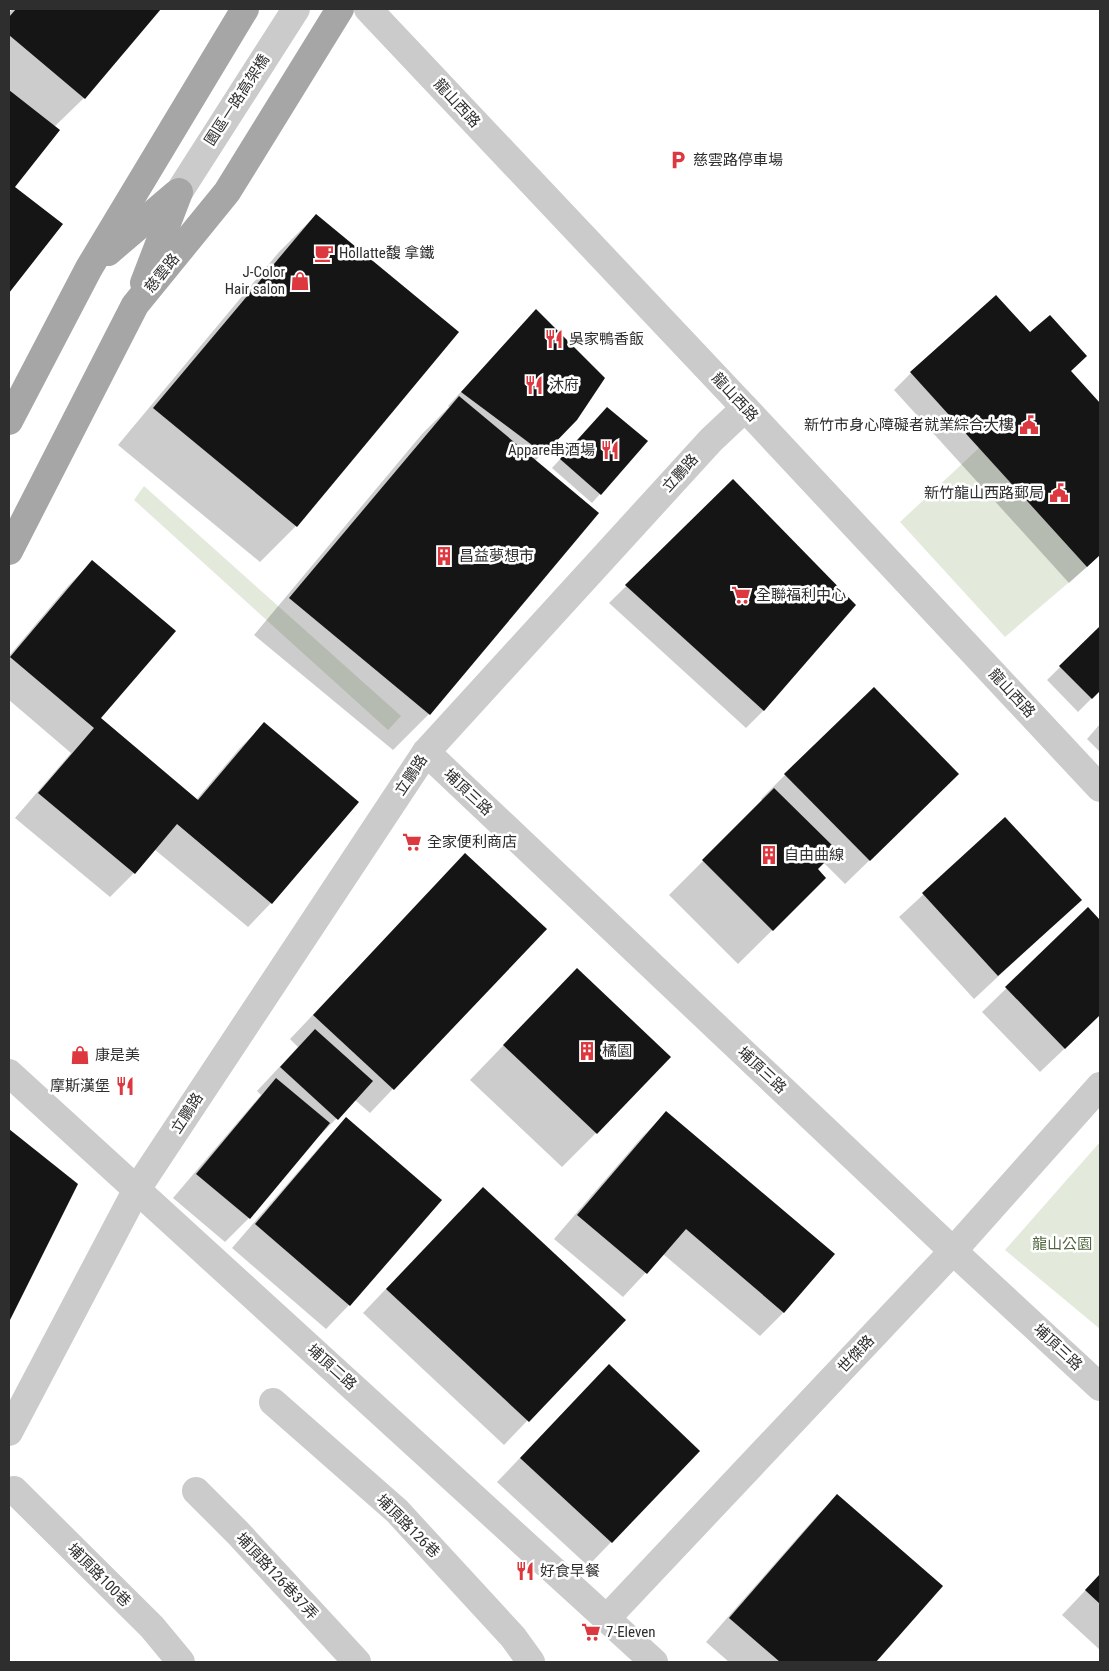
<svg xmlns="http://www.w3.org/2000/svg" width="1109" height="1671" font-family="'Roboto Condensed','Noto Sans TC',sans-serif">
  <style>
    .green { fill: #e3eadc }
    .shadow { fill: #0003 }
    .building { fill: #151515 }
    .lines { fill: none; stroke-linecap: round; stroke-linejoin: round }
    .minor { stroke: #cbcbcb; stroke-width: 28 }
    .major { stroke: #a6a6a6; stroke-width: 28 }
    .labels { text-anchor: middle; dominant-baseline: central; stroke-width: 5; stroke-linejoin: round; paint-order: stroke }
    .street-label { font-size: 15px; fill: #2e2e2e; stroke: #fff }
    .poi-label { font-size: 15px; fill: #2e2e2e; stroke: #fff; text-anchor: start }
    .park-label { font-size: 15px; fill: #50673d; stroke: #fff }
  </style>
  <rect width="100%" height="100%" fill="#fff"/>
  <!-- green -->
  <g class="green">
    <path d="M979,448l108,119 -82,70 -105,-115z"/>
    <path d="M144,486l257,230 -13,14 -254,-230z"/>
    <path d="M1100,1142v187l-95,-79z"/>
  </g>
  <!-- shadow -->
  <g class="shadow">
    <path d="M12,9h147l-75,89 -30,29 -41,60 48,37 -52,67v-278z"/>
    <path d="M316,215l-20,311 -36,36 -142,-117 161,-193z"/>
    <path d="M523,324l53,95 -41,42 -106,253 -36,36 -139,-115 168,-201 27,-27 -1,-1z"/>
    <path d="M1030,334l40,37 30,33v151l-31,28 -175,-193 17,-17z"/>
    <path d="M598,418l2,76 -8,9 -40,-35z"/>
    <path d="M733,481l121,124 -91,106 -17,17 -137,-125z"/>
    <path d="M92,562l8,157 96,81 44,-52 24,-24 7,179 -23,24 -94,-78 -20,24 -24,24 -95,-79 56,-65 -62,-53v-44l59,-70z"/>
    <path d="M1100,628v62l-22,22 -31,-32z"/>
    <path d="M1100,724v28l-13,-13z"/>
    <path d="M785,775l149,23 -89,86 -22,-22 -7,7 9,9 -87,86 -69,-69 94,-94 -2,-2z"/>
    <path d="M1005,819l75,81 -106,99 -75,-82z"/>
    <path d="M442,879l103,50 -175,184 -15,-13 -42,42 -64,76 -24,24 -52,-44 88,-103 -4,-4 41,-44 -8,-8z"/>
    <path d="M1088,909l12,12v94l-60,57 -58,-60z"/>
    <path d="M577,969l19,164 -34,34 -92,-87z"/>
    <path d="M666,1113l118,199 -24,24 -97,-82 -40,43 -69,-58 88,-102z"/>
    <path d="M346,1119l3,186 -23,24 -94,-81 91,-105z"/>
    <path d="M9,1130l68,54 -68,135z"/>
    <path d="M459,1212l165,108 -120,125 -141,-132z"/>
    <path d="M585,1390l114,61 -111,115 -91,-84z"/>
    <path d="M837,1496l104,90 -67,76h-145l-23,-20 108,-123z"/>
    <path d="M1100,1575v75l-38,-35z"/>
  </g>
  <!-- building -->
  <g class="building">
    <path d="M16,9h145l-76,90 -76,-64v-18z"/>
    <path d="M9,90l51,40 -45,57 48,37 -54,69z"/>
    <path d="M316,214l143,118 -162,195 -144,-119z"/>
    <path d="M996,295l34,37 20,-17 37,41 -16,15 29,32v152l-13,12 -177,-195z"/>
    <path d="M536,309l69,69 -28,42 -33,34 -83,-62z"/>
    <path d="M459,396l140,117 -169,202 -141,-117z"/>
    <path d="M607,407l41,34 -47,54 -41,-36z"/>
    <path d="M733,479l123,126 -92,106 -139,-126z"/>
    <path d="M92,560l84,71 -75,87 97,82 66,-78 95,80 -87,102 -95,-80 -42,50 -97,-81 56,-65 -84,-71z"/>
    <path d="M1100,626v65l-8,8 -33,-33z"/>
    <path d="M874,687l85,87 -89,87 -86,-87z"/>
    <path d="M774,788l63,62 -19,19 8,9 -53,53 -71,-71z"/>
    <path d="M1005,817l77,83 -84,76 -76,-83z"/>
    <path d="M465,853l82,76 -153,161 -81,-75z"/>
    <path d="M1088,907l12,13v95l-35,34 -60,-62z"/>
    <path d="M577,968l94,89 -74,77 -94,-89z"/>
    <path d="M315,1029l58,52 -35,39 -58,-53z"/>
    <path d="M276,1078l54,45 -80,96 -54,-45z"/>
    <path d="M666,1111l169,143 -51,59 -98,-84 -39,45 -70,-59z"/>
    <path d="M346,1117l96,83 -92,106 -95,-82z"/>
    <path d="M9,1129l69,55 -69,138z"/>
    <path d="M483,1187l143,133 -97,102 -143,-133z"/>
    <path d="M609,1364l91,87 -88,92 -92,-85z"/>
    <path d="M837,1494l106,92 -67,76h-96l-51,-44z"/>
    <path d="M1100,1574v30l-15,-14z"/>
  </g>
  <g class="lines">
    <!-- minor -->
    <g class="minor">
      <path d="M368,9l377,399 355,380"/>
      <path d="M179,192l117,-183"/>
      <path d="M426,752l527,499 147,136"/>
      <path d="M9,1073l645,589"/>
      <path d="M273,1402l124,109 116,126 18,25"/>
      <path d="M9,1432l128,-243 289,-437 285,-312 34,-32"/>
      <path d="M14,1490l138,137 29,35"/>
      <path d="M196,1491l42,42 119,129"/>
      <path d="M607,1618l346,-367 147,-165"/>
    </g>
    <!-- major -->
    <g class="major">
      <path d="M108,252l68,-58"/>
      <path d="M144,283l35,-91"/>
      <path d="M9,421l80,-153 156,-259"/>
      <path d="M9,551l126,-246 92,-113 113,-183"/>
    </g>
  </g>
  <!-- icons -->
  <defs>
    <g id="parking-bare" transform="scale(1.5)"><path d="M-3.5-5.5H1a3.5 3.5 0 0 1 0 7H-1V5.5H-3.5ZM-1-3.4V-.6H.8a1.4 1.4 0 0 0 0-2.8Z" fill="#dd383f" stroke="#fff" stroke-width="2.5" paint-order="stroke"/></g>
    <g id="cafe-bare" transform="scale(1.5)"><path d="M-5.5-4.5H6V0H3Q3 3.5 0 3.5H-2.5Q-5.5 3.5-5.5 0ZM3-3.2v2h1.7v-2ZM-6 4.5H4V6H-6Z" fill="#dd383f" stroke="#fff" stroke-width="2.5" paint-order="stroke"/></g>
    <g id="shop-bare" transform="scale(1.5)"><path d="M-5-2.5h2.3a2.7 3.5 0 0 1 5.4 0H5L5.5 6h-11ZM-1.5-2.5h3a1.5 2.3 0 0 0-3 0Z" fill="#dd383f" stroke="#fff" stroke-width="2.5" paint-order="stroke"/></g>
    <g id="restaurant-bare" transform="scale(1.5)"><path d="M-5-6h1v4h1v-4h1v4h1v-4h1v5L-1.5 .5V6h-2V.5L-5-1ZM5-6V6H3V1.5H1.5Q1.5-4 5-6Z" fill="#dd383f" stroke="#fff" stroke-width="2.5" paint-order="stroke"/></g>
    <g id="civic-bare" transform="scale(1.5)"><path d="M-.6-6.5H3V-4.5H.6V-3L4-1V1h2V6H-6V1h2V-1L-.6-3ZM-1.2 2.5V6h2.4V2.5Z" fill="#dd383f" stroke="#fff" stroke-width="2.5" paint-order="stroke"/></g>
    <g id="building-bare" transform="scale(1.5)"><path d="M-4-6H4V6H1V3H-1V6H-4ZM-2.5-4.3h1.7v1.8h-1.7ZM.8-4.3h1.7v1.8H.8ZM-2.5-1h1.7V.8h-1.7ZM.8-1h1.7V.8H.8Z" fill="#dd383f" stroke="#fff" stroke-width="2.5" paint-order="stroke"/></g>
    <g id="supermarket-bare" transform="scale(1.5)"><path d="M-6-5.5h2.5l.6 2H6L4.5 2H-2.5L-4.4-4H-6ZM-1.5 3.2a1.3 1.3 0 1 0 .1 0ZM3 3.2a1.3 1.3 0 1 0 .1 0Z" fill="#dd383f" stroke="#fff" stroke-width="2.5" paint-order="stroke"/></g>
  </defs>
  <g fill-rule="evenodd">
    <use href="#parking-bare" x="678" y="160"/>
    <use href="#cafe-bare" x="324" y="253"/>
    <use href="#shop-bare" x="300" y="281"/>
    <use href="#restaurant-bare" x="554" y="339"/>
    <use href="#restaurant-bare" x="534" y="385"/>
    <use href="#civic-bare" x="1029" y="425"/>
    <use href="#restaurant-bare" x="610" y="450"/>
    <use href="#civic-bare" x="1059" y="493"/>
    <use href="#building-bare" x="444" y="556"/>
    <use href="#supermarket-bare" x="741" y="595"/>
    <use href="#supermarket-bare" x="412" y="842"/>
    <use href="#building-bare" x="769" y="855"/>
    <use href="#building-bare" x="587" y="1051"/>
    <use href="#shop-bare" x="80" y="1055"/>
    <use href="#restaurant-bare" x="125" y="1086"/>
    <use href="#restaurant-bare" x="525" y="1571"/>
    <use href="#supermarket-bare" x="591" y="1632"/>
  </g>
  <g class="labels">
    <!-- street labels -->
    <g class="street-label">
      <text transform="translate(237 100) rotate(-57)">園區一路高架橋</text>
      <text transform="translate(457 103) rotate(47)">龍山西路</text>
      <text transform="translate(162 273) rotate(-51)">慈雲路</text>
      <text transform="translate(735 397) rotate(47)">龍山西路</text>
      <text transform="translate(680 473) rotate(-48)">立鵬路</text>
      <text transform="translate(1012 693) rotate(47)">龍山西路</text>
      <text transform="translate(411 775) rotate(-56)">立鵬路</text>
      <text transform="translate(468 792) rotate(43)">埔頂三路</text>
      <text transform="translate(762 1070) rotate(43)">埔頂三路</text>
      <text transform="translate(187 1113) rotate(-57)">立鵬路</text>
      <text transform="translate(1058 1347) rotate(43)">埔頂三路</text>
      <text transform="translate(856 1354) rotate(-47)">世傑路</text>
      <text transform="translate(332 1367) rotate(42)">埔頂二路</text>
      <text transform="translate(408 1526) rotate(45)">埔頂路126巷</text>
      <text transform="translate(99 1575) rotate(45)">埔頂路100巷</text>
      <text transform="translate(277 1576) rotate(47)">埔頂路126巷37弄</text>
    </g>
    <!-- poi labels -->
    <g class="poi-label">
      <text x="693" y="160">慈雲路停車場</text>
      <text x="339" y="253">Hollatte馥 拿鐵</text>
      <text x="285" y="272" text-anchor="end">J-Color<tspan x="285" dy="17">Hair salon</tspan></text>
      <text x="569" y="339">吳家鴨香飯</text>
      <text x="549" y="385">沐府</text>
      <text x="1014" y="425" text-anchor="end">新竹市身心障礙者就業綜合大樓</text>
      <text x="595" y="450" text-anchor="end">Appare串酒場</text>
      <text x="1044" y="493" text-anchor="end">新竹龍山西路郵局</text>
      <text x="459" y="556">昌益夢想市</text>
      <text x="756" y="595">全聯福利中心</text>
      <text x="427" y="842">全家便利商店</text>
      <text x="784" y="855">自由曲線</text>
      <text x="602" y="1051">橘園</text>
      <text x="95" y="1055">康是美</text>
      <text x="110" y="1086" text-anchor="end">摩斯漢堡</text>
      <text x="540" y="1571">好食早餐</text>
      <text x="606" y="1632">7-Eleven</text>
    </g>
    <!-- park labels -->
    <g class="park-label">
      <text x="1062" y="1244">龍山公園</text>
    </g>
  </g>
  <!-- border -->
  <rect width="1109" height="1671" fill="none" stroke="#2e2e2e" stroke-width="20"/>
</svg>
